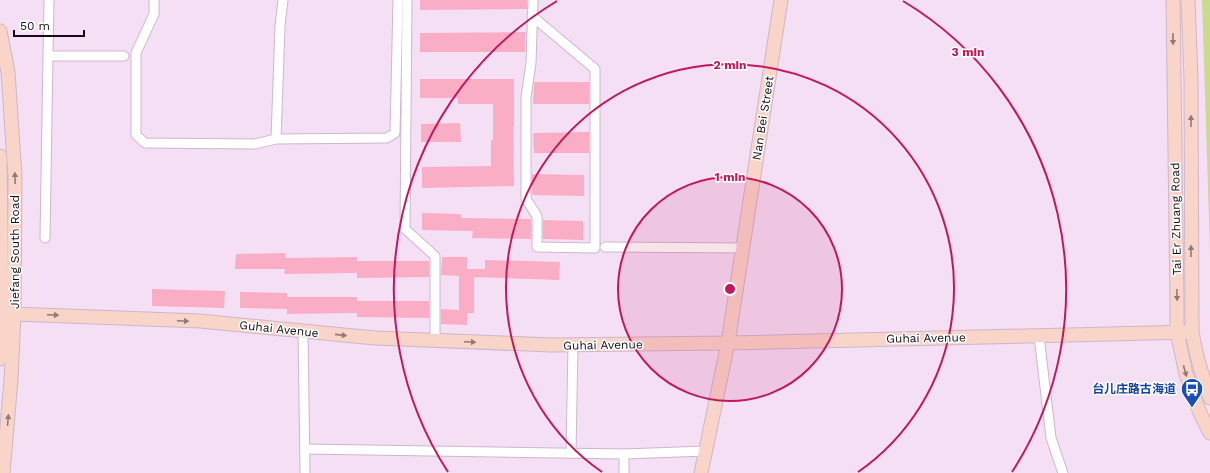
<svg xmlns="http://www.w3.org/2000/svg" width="1210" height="473" font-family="'Work Sans','Noto Sans SC',sans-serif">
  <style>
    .green { fill: #cbdb8d }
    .building { fill: #faaec6 }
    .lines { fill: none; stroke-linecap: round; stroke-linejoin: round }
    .street-casing { stroke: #cdb7cc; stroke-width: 11 }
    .secondary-casing { stroke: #cdb7cc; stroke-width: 15 }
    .street { stroke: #fff; stroke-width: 9 }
    .secondary { stroke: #f9d4c8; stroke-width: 13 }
    .oneway { fill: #927a77 }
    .ring { fill: none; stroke: #c2185b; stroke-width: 2 }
    .labels { text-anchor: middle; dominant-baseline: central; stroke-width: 3; stroke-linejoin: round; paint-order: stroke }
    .street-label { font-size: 12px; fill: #130c13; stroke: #fff }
    .transit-label { font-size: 12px; font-weight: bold; fill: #164399; stroke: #fff; text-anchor: end }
    .centre { fill: #c2185b; stroke: #fff; stroke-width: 2 }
    .ring-label { font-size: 12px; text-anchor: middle; font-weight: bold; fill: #c2185b; stroke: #fff; stroke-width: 3; stroke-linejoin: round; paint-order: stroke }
  </style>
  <rect width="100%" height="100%" fill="#f5dff4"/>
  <!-- green -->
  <path class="green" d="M1202,0h8v251z"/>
  <!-- building -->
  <g class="building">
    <path d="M420,0h107v9l-107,1z"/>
    <path d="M525,32v20h-105v-19z"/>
    <path d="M420,79h94v48h-1l1,59 -92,2v-21l69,-1v-26h2v-36h-35v-6h-38z"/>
    <path d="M534,82h55v22h-56z"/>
    <path d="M460,123l1,19h-40v-18z"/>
    <path d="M589,132v21h-55l-1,-20z"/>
    <path d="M532,174l52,1v21l-52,-1z"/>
    <path d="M422,213l39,1v4l70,1v20l-59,-1 1,-7 -51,-1z"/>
    <path d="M543,220l40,1v19l-40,-1z"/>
    <path d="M285,253l1,5 71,-1v4h72v16l-72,1v-5l-73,1 1,-5h-50l1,-15z"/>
    <path d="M442,257h25v12h18v-9l75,2 -1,18 -85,-3v36h-7v12l-26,-1v-15l18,1v-34l-18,-1z"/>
    <path d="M152,289l73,2 -1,17 -72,-2z"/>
    <path d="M240,292l47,1v4h70v4h72v17l-72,-1v-4l-70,1v-5l-47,-1z"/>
  </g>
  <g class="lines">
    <!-- street casing -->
    <g class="street-casing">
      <g id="street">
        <path d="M49,0l-1,56h76"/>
        <path d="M154,0v14l-18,39v82l9,8 110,1 21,-5 111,-1 8,-5 3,-133"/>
        <path d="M407,0l-2,229 30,27v85"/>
        <path d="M532,16l63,53v179l-58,-1v-31l-11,-17v-102l5,-34 2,-63"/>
        <path d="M276,139l4,-113 3,-26"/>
        <path d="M45,238l3,-182"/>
        <path d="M605,247l137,1"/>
        <path d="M303,331l2,142"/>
        <path d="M1039,336l12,102 12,35"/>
        <path d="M305,449l319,5 82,-3"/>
        <path d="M571,453l2,-108"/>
        <path d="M624,473v-19"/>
      </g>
    </g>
    <!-- secondary casing -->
    <g class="secondary-casing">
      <g id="secondary">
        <path d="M1173,0l4,304v28l9,42 14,39 10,20"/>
        <path d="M1188,0l3,79 1,253c4,23 10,44 18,66"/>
        <path d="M0,31l8,41 7,104 -1,138 -3,66 -8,93"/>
        <path d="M0,156l2,157 -2,46"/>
        <path d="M14,314l186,7 175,17 176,7 177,-2 464,-11"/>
        <path d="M701,473l27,-130 53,-343"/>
      </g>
    </g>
    <!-- street -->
    <use href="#street" class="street"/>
    <!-- secondary -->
    <use href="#secondary" class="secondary"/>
  </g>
  <!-- one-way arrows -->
  <defs><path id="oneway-solid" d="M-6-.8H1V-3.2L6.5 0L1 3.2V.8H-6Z"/></defs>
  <g class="oneway">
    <use href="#oneway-solid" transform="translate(1173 39) rotate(89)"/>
    <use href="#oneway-solid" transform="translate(1191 121) rotate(-90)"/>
    <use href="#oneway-solid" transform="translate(15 178) rotate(-91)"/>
    <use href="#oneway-solid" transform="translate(1191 251) rotate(-90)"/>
    <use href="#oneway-solid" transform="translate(1177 295) rotate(89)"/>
    <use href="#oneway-solid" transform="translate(53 315) rotate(2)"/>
    <use href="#oneway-solid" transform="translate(183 321) rotate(2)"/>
    <use href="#oneway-solid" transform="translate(341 335) rotate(6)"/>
    <use href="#oneway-solid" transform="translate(470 342) rotate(2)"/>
    <use href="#oneway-solid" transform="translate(1185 371) rotate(75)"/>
    <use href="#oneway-solid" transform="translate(8 420) rotate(-85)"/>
  </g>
  <!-- distance rings -->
  <circle cx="730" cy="289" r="112" fill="#c2185b" fill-opacity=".12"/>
  <g class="ring">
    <circle cx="730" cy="289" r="112"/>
    <path d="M602 472A224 224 0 1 1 858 472"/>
    <path d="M448 472A336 336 0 0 1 557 1M903 1A336 336 0 0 1 1012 472"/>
  </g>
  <!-- icons -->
  <defs>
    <g id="bus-pin" transform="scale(1.15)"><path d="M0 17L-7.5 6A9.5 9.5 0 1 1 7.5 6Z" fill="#1a4fb4" stroke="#fff"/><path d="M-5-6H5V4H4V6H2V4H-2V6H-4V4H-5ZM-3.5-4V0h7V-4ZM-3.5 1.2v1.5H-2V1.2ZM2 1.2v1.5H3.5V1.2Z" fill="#fff"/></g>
  </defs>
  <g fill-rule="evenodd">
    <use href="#bus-pin" x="1192" y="389"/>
  </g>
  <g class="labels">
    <!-- street labels -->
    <g class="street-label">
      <text transform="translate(763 118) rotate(-81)">Nan Bei Street</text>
      <text transform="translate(1176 219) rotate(-91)">Tai Er Zhuang Road</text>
      <text transform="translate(15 252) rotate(-90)">Jiefang South Road</text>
      <text transform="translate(279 329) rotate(6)">Guhai Avenue</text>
      <text transform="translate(926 338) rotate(-1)">Guhai Avenue</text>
      <text transform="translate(603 345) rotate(-1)">Guhai Avenue</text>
    </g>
    <!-- transit labels -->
    <g class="transit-label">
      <text x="1176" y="389">台儿庄路古海道</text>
    </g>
  </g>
  <circle cx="730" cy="289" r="6" class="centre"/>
  <g class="ring-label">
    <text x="968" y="56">3 min</text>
    <text x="730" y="69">2 min</text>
    <text x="730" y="181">1 min</text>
  </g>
  <!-- scale -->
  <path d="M14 30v6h70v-6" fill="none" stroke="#130c13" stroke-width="2"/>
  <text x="20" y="30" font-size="12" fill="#130c13" stroke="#ffffff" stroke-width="3" paint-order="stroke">50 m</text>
</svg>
